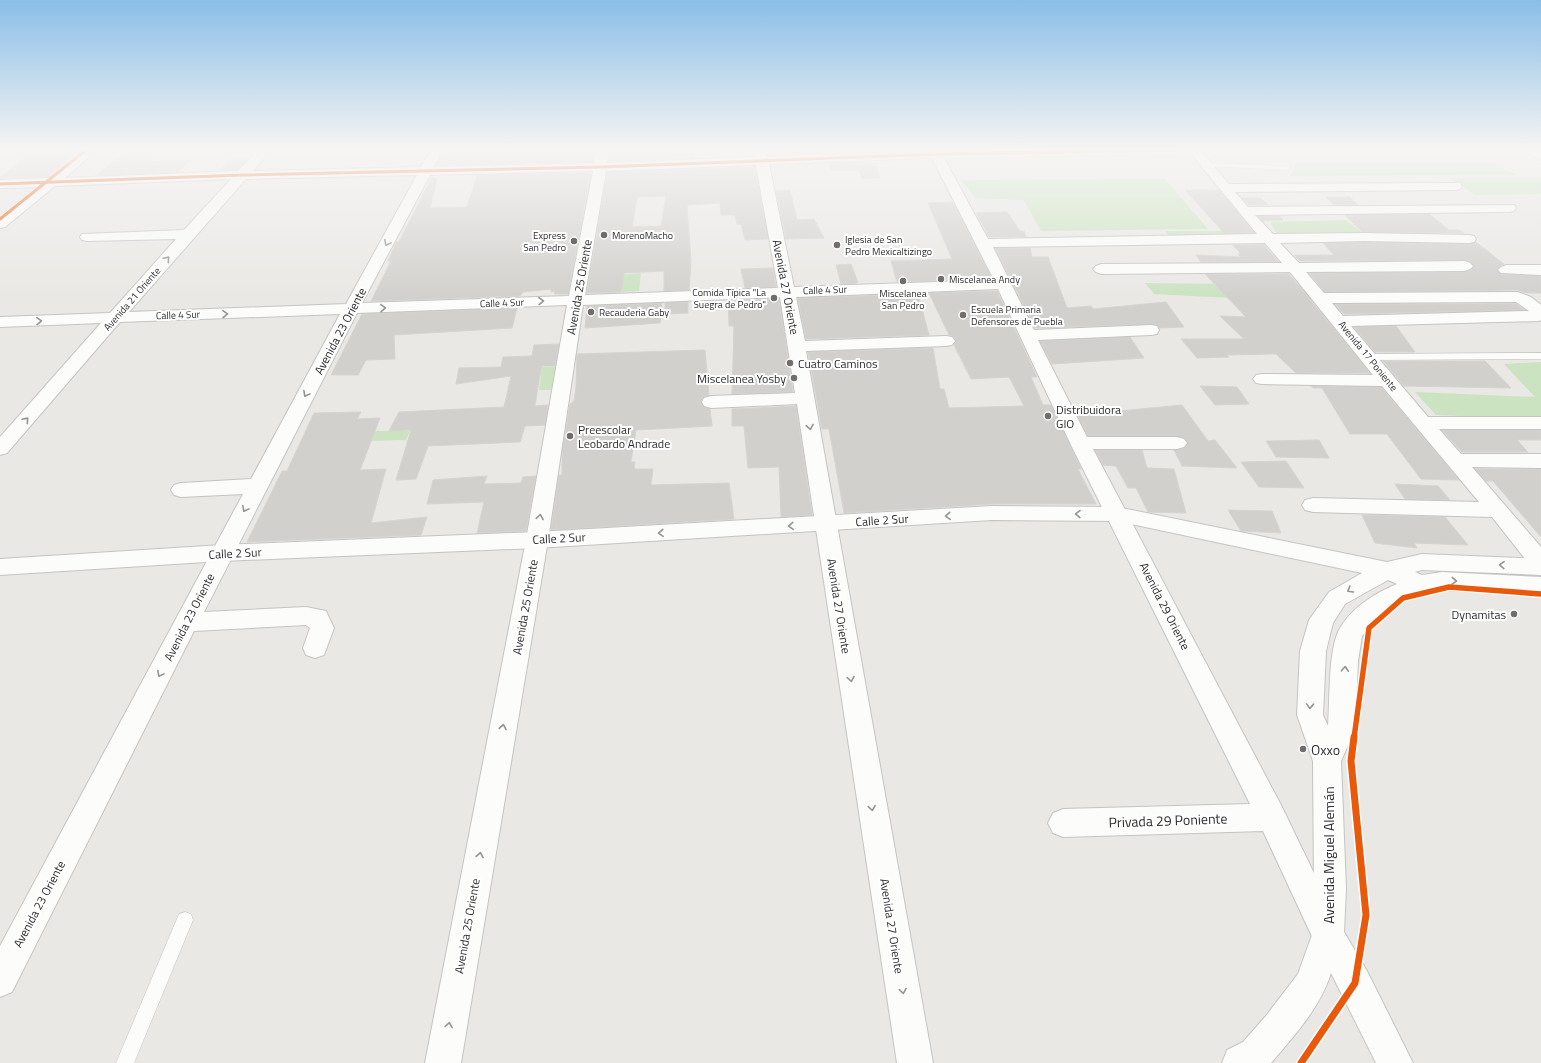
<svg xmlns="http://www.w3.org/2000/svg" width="1541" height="1063" font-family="'Titillium Web',sans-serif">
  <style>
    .green { fill: #cbe3c1 }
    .building { fill: #d2d0cd; stroke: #d5d4d1; fill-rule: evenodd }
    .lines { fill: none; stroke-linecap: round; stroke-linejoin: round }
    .lane-casing { stroke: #c4c4c4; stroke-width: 1 }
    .street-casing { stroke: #c4c4c4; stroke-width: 2 }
    .secondary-casing { stroke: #c4c4c4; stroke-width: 2 }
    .lane { fill: #fcfcfb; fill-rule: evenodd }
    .street { fill: #fcfcfb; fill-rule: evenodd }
    .secondary { fill: #fcfcfb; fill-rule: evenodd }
    .cycleway-far2-casing { stroke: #fff; stroke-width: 4.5 }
    .cycleway-far1-casing { stroke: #fff; stroke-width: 8 }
    .cycleway-casing { stroke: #fff; stroke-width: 10 }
    .cycleway-far2 { stroke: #e8590c; stroke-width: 3 }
    .cycleway-far1 { stroke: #e8590c; stroke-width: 5.5 }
    .cycleway { stroke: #e8590c; stroke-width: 7 }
    .oneway { stroke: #949494 }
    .poi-dot { fill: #6f6e6d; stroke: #fff; stroke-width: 1.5 }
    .labels { text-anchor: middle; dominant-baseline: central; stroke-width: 4; stroke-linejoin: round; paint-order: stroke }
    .far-poi-label { font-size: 10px; fill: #2d2d2d; stroke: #fff; text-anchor: start }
    .far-street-label { font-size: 10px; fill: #2d2d2d; stroke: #fff }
    .street-label { font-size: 12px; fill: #2d2d2d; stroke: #fff }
    .poi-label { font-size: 12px; fill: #2d2d2d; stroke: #fff; text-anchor: start }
    .near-poi-label { font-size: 14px; fill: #2d2d2d; stroke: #fff; text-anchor: start }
    .near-street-label { font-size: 14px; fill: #2d2d2d; stroke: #fff }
  </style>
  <rect width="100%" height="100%" fill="#eae8e5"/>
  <!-- green -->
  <g class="green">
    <path d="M1296,162h196l25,13 -226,1z"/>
    <path d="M1449,178h92v16l-66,1z"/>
    <path d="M1165,179l43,50 -167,2 -17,-31 -49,-2 -14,-18z"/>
    <path d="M1346,220l20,16 -88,1 -8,-15z"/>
    <path d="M1165,231h94l6,6 -94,2z"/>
    <path d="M641,273l-2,18 -17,1v-6h-7l1,-11z"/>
    <path d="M1145,283l157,2 10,14 -81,-1 -77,-4z"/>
    <path d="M1541,362v57l-105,-4 -21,-23 120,5 -31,-33z"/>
    <path d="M542,367h18l-4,23h-17z"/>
    <path d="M372,431h38l-4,9 -38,1z"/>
  </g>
  <!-- building -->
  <g class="building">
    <path d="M126,150h25l1,11 38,-1 -12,12 -81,3z"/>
    <path d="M444,150l107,1 44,-1 -2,12 -156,3z"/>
    <path d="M610,150l83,1 1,7 -85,3z"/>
    <path d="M827,150h45l1,1 -46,2z"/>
    <path d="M74,154l-27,23 -47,1 26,-22z"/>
    <path d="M232,157h18l-13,13h-17z"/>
    <path d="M876,162l4,16 -18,1 -3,-9h-28l-1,-7z"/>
    <path d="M755,167l13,72 -23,1 -4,-16h-4l-2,-9h-14l-1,-12 -33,2 4,56 -2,29 -25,1v-20l-40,2 -3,19 -34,1 20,-121zM666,196l-5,30 -29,1 5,-30z"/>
    <path d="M591,173l-23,121h-13l-1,-3 -3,1v-3l-28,3 -3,4 -149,5 20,-40h-3l8,-19h3l33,-65 5,2 -7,29 37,-1 10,-32z"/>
    <path d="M790,190l7,30 17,-1 10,19 -38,1 -10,-48z"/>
    <path d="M1185,190h34l35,43h-30z"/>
    <path d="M1326,197h24l8,8h-24z"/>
    <path d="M1242,198h19l7,7h-19z"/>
    <path d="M953,202l39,77 -95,3 -6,-21 61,-2 -24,-56z"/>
    <path d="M1007,212l13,19h4l2,6h-37l-13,-24z"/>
    <path d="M1429,214l20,16h10l5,3 -102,-1 -17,-17z"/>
    <path d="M1258,216h22l3,4 -21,1z"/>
    <path d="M1364,242l105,2 7,-2 28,22 -7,5 3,5 41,2v17h-15l-8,-3 -193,2 -16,-19 156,-1 6,-2 3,-4 -3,-4 -6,-2 -165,1 -6,-6h40l-11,-12z"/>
    <path d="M1233,245h31l15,17h-78l-5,-7 45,2 -3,-3h3z"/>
    <path d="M995,248h35l2,9h16l19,51 24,-2 2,3 73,-7 18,25 -24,1 -3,-3 -6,-1 -116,4z"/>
    <path d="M851,264l7,19 -17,1 -5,-19z"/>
    <path d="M773,268l3,19 -31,1 -4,-19z"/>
    <path d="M1205,274h84l81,99h-74l-20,-19 -49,1 2,2 -32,1 -16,-19h63l-24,-23 26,1z"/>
    <path d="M997,291l40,86h-6l12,28h8l30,64h-3l18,35h-104l-148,9 -15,-84h-7l-14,-77 125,-4 7,41h4l5,19 75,-2 -15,-29 -38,2 -17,-34 2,-5 -3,-4 -4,-1 -20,-42z"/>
    <path d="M918,294l11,41 -123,4 -8,-41z"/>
    <path d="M779,299l14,93 -61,2 2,-68h-5l-1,-25z"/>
    <path d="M688,302v11l-23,1v-11z"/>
    <path d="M662,303l-2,20 -75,5 2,-22z"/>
    <path d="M1335,304h181l8,6 -180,4z"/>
    <path d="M517,308l-5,20 -118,7 1,24 -29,1 -8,15h-27l31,-61z"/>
    <path d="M1396,326l19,26h-40l-21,-25z"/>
    <path d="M1130,337l14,21 -92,6 -12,-23z"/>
    <path d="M559,344l-4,22h-13l-3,14 -4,26 13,-1 -3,20 -20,1 -5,16 -92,4 -12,33 -20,1 15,-50 -22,1 10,-19 105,-5 7,-31 -55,8 3,-16 42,-1 2,-10 29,-1 2,-11z"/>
    <path d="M705,350l4,45 -6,2 -2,6 3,4 6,2 2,17 -76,4 -5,32h4l-1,7h19l-2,16 78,-2 5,36 -183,11 8,-55h3v-21l8,-50 4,-3 2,-14 1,-33z"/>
    <path d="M1383,361h102l26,27 -107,-2z"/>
    <path d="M1200,386l37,1 12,17 -34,1z"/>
    <path d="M1311,386l70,1 78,93 -38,-1 -34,-45h-37l-28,-46h-9z"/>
    <path d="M1182,405l26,36 7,-1 22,28 -55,-2 -8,-16 10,-2 4,-5 -4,-5 -7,-2h-89l-11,-21z"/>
    <path d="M796,406l16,109 -31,2 -2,-50 -31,1 -4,-42h-12v-17z"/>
    <path d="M361,412l-4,7 23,-1 -20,52 26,-1 -15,54 56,-6 -6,18 -174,7 35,-71h5l27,-58z"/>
    <path d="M1442,430h99v10h-24l11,12h-66z"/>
    <path d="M1319,440l10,18 -53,-1 -10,-16z"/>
    <path d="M1095,450h47l5,18 27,1 12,44 -38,-1 -12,-24h-8l-12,-22 -13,-1z"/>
    <path d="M1286,461l18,27 -45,-1 -18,-25z"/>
    <path d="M1475,469h66v68l-48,-56h-7z"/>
    <path d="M487,476l-3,8 37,-1 2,-6 13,-1 -10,55 -49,2 7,-31 -57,2 6,-24z"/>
    <path d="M1395,484l43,2 12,14 -45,-1z"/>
    <path d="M1228,510l44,1 9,22 -40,-2z"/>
    <path d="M1362,515l83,2 23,28 -54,-2 3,5 -42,-5z"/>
  </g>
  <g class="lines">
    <!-- lane casing -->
    <g class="lane-casing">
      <g id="lane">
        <path d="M1208,163l80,3 3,2 -3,2 -82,-4 -1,-1z"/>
        <path d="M1541,353v6l-173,1 -4,-3 4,-3z"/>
        <path d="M185,912l6,2 2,6 -59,143h-18l63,-149z"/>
      </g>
    </g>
    <!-- street casing -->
    <g class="street-casing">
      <g id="street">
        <path d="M84,150h13l-32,28 173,-7 20,-21h13l-18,21 168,-4 10,-17h12l-9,17 160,-4 3,-13h12l-2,13 148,-6 -1,-7h12l1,7 161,-7h254l-6,4 -232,4 44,81 269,-5 -69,-84h12l29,34 231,-1 2,3 -2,3 -5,1 -220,2 13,15 266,-2 2,3 -2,3 -5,1 -254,3 18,19 91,-1 105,2 5,1 2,3 -2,3 -5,1 -105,-2 -84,2 19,20 166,-2 5,2 3,3 -3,3 -5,2 -159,1 18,21 194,-1 13,5 10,8v15l-2,1 -188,5 77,91h113v12h-102l22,25h80v14l-69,-1 69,80v24l-8,-2 -41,-52 -179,-5 -8,-2 -3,-5 3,-5 8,-2 166,4 -97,-116 -120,-2 -6,-1 -3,-4 3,-4 6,-1 111,1 -83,-103 -189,2 -5,-2 -3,-3 3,-3 5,-2 181,-1 -17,-20 -272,4 41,83 117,-5 6,1 2,4 -2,4 -6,1 -113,5 49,97h90l7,2 3,4 -3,4 -7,2h-84l189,358 55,114 5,11 -5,11 -11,5 -11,-5 -52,-112 -200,6 -10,-4 -5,-10 5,-10 10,-4 187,-5 -179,-359 -73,-156 -202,8 9,44 141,-5 6,1 3,4 -3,4 -6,1 -140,5 127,712h-36l-100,-659 -86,4 -7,-2 -2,-4 2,-4 7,-2 84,-3 -15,-96 -197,8 -35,235 -87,523h-36l101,-523 41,-235 -210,8 -153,299 102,-5 20,4 8,17 -10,27 -9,3 -9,-3 -3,-7 7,-20 -4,-3 -112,6 -182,361 -12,5v-51l243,-452 -62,3 -7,-2 -3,-5 3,-5 7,-2 70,-4 89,-165 -220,8 -113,131 -7,2v-18l101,-114 -101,4v-10l110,-4 66,-74 -89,2 -5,-1 -2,-3 2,-3 102,-4 47,-51 -176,7 -50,41 -5,1v-11l38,-30 -38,1v-8l48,-2zM932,158l62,122 -200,7 -25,-123zM756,165l22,123 -193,7 21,-124zM593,171l-24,125 -207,7 68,-128zM417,175l-71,129 -217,8 117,-133zM1516,302l13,9 -186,5 -11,-13z"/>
        <path d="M1524,150l17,1v9l-15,-7z"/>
        <path d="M1506,265h35v10l-40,-2 -3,-3 3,-3z"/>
      </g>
    </g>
    <!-- secondary casing -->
    <g class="secondary-casing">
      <path id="secondary" d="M992,506l125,1 270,55 35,-8 119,5v16l-119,-5 -7,2 7,3 20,-3 99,5v18l-99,-5 -19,2 -19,8 -29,20 -13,16 -4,25 -3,69 -14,31 5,128 -2,43 23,39 46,92h-37l-45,-90c-11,35 -37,63 -60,90h-49l5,-13 16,-8 22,-25 33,-43 14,-39 2,-46 -1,-128 -16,-46 3,-64 9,-31 20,-28 33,-19 -245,-52 -125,-1 -455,28 -315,13 -222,14v-16l222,-14 315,-13zM1388,580l9,4c-22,9 -48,25 -59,48 -10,23 -8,68 -10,94l-5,-11 3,-64 7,-28 12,-19z"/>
    </g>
    <!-- lane -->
    <use href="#lane" class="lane"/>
    <!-- street -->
    <use href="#street" class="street"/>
    <!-- secondary -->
    <use href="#secondary" class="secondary"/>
    <!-- cycleway-far2 casing -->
    <g class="cycleway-far2-casing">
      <g id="cycleway-far2">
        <path d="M0,184l242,-9 358,-8 336,-13 240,-4"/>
        <path d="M0,219l86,-69"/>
      </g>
    </g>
    <!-- cycleway-far1 casing -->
    <g class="cycleway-far1-casing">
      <path id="cycleway-far1" d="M1354,738l15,-110 34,-30 46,-11 92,7"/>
    </g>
    <!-- cycleway casing -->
    <g class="cycleway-casing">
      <path id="cycleway" d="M1301,1063l54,-80 11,-68 -15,-154 3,-24"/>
    </g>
    <!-- cycleway-far2 -->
    <use href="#cycleway-far2" class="cycleway-far2"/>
    <!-- cycleway-far1 -->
    <use href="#cycleway-far1" class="cycleway-far1"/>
    <!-- cycleway -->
    <use href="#cycleway" class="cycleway"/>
  </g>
  <!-- one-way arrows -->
  <defs><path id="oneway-chevron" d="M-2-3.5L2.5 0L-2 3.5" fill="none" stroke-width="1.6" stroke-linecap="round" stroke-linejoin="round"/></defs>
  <g class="oneway">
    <use href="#oneway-chevron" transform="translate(387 243) rotate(118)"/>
    <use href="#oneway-chevron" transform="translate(167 259) rotate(-49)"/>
    <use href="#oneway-chevron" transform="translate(541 301) rotate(-2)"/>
    <use href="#oneway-chevron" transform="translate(383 308) rotate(-2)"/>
    <use href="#oneway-chevron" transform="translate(225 314) rotate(-2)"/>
    <use href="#oneway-chevron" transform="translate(39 321) rotate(-2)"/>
    <use href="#oneway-chevron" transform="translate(306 394) rotate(118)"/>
    <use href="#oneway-chevron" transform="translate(26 420) rotate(-49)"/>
    <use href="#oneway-chevron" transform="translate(810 427) rotate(81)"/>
    <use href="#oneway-chevron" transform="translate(245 509) rotate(118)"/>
    <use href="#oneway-chevron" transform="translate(1078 514) rotate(-179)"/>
    <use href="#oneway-chevron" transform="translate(948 516) rotate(176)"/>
    <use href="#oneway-chevron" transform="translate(540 517) rotate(-81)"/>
    <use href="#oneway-chevron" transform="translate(791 526) rotate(177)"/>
    <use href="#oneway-chevron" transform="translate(661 533) rotate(177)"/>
    <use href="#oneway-chevron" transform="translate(1502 565) rotate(-178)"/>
    <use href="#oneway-chevron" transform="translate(1454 581) rotate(3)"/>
    <use href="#oneway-chevron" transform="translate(1350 590) rotate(149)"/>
    <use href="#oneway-chevron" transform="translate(1345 669) rotate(-87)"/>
    <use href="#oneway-chevron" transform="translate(160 674) rotate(118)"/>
    <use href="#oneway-chevron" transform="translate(851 679) rotate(81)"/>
    <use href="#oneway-chevron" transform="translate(1310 706) rotate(92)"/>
    <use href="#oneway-chevron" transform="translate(503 727) rotate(-80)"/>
    <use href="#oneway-chevron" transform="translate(872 808) rotate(81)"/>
    <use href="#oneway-chevron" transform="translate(480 855) rotate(-80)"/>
    <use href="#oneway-chevron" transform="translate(903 991) rotate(81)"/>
    <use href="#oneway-chevron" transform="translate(449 1025) rotate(-80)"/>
  </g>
  <!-- sky -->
  <linearGradient id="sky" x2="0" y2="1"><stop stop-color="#8abee7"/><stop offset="0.5" stop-color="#f6f5f3"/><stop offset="1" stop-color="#f6f5f3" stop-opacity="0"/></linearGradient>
  <rect width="1541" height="299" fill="url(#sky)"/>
  <!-- markers -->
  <g class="poi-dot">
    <circle cx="604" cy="235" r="4"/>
    <circle cx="574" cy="241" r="4"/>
    <circle cx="837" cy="245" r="4"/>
    <circle cx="941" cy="279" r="4"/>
    <circle cx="903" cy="281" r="4"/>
    <circle cx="774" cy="298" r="4"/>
    <circle cx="591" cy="312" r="4"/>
    <circle cx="963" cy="315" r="4"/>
    <circle cx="790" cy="363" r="4"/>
    <circle cx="794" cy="378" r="4"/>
    <circle cx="1048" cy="416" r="4"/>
    <circle cx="570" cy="436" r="4"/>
    <circle cx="1514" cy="614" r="4"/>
    <circle cx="1303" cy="749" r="4"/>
  </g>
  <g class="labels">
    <!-- far-poi labels -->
    <g class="far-poi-label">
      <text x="566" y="235" text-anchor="end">Express<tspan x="566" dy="12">San Pedro</tspan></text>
      <text x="612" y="235">MorenoMacho</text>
      <text x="845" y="239">Iglesia de San<tspan x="845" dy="12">Pedro Mexicaltizingo</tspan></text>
      <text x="949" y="279">Miscelanea Andy</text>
      <text x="766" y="292" text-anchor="end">Comida Típica "La<tspan x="766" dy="12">Suegra de Pedro"</tspan></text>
      <text x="903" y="293" text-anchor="middle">Miscelanea<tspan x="903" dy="12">San Pedro</tspan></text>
      <text x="971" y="309">Escuela Primaria<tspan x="971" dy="12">Defensores de Puebla</tspan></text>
      <text x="599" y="312">Recauderia Gaby</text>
    </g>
    <!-- far-street labels -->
    <g class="far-street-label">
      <text transform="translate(825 290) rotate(-2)">Calle 4 Sur</text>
      <text transform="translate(132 299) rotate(-49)">Avenida 21 Oriente</text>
      <text transform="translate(502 303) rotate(-2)">Calle 4 Sur</text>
      <text transform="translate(178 315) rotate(-2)">Calle 4 Sur</text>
      <text transform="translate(1368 356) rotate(51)">Avenida 17 Poniente</text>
    </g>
    <!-- street labels -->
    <g class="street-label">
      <text transform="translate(579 287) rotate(-80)">Avenida 25 Oriente</text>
      <text transform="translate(786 287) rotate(79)">Avenida 27 Oriente</text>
      <text transform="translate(340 331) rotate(-62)">Avenida 23 Oriente</text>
      <text transform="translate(882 520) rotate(-4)">Calle 2 Sur</text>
      <text transform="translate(559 538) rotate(-3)">Calle 2 Sur</text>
      <text transform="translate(235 553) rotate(-3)">Calle 2 Sur</text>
      <text transform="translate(839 606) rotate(81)">Avenida 27 Oriente</text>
      <text transform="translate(1165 606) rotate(63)">Avenida 29 Oriente</text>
      <text transform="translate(525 607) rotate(-80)">Avenida 25 Oriente</text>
      <text transform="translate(189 617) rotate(-63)">Avenida 23 Oriente</text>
      <text transform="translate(39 904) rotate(-62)">Avenida 23 Oriente</text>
      <text transform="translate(467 926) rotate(-80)">Avenida 25 Oriente</text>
      <text transform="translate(892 926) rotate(81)">Avenida 27 Oriente</text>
    </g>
    <!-- poi labels -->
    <g class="poi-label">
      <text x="798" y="363">Cuatro Caminos</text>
      <text x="786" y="378" text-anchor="end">Miscelanea Yosby</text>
      <text x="1056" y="409">Distribuidora<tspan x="1056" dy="14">GIO</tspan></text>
      <text x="578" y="429">Preescolar<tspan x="578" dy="14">Leobardo Andrade</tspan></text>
      <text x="1506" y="614" text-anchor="end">Dynamitas</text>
    </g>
    <!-- near-poi labels -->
    <g class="near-poi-label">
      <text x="1311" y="749">Oxxo</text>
    </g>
    <!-- near-street labels -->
    <g class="near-street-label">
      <text transform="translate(1168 820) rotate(-2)">Privada 29 Poniente</text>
      <text transform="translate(1328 855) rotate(-90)">Avenida Miguel Alemán</text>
    </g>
  </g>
</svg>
